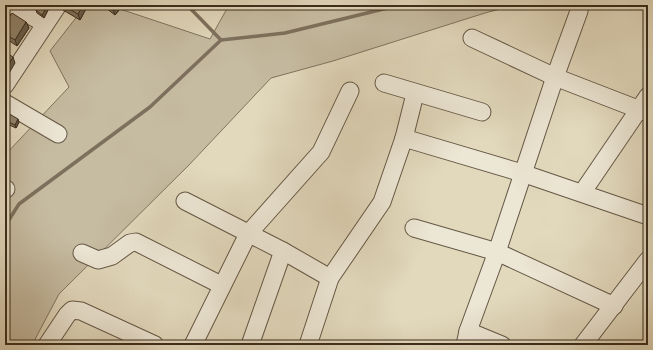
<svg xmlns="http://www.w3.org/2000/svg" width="653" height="350" font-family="'Gentium Book Plus',serif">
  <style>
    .garden { fill: #c6bca2; stroke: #807460 }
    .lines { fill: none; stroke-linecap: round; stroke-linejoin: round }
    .stream { stroke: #7d705d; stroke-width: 3.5 }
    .minor-casing { stroke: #655745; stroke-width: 19 }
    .minor { stroke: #ece6d4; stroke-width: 17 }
    .wall { fill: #7e7360; stroke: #3b2c1d }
    .shaded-wall { fill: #665e4e; stroke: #3b2c1d }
    .building { fill: #928670; stroke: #3b2c1d }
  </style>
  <rect width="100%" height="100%" fill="#e2d9bd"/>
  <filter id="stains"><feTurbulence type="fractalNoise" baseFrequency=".005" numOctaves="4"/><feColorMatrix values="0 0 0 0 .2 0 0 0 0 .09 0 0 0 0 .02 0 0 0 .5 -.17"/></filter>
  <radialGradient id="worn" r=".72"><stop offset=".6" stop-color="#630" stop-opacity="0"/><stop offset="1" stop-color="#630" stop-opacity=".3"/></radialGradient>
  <!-- garden -->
  <path class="garden" d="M86,5h22l102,34 19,-34h286l-30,8 -152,48 -62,17 -82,87 -130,129 -27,51h-27v-190l64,-68 -19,-36z"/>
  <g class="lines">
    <!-- stream -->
    <g class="stream">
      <path d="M187,5l34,35"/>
      <path d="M5,226l14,-22 131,-97 71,-67 64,-7 115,-28"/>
    </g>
    <!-- minor casing -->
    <g class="minor-casing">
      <g id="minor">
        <path d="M12,5l33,19"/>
        <path d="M472,38l83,39 24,-66"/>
        <path d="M384,83l98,29"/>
        <path d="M5,85l53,-80"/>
        <path d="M5,103l53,31"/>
        <path d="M404,138l118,35 126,43"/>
        <path d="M5,189h1"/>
        <path d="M582,193l66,-97"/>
        <path d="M185,201l98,50 47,27"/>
        <path d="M414,228l83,24 117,54"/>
        <path d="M82,253l16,7 14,-4 18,-13 6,-1 85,43"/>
        <path d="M468,331l34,14"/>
        <path d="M47,345l20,-30 5,-5 9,1 74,34"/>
        <path d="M193,345l55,-111 73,-82 29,-61"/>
        <path d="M250,345l33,-94"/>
        <path d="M308,345l22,-67 52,-76 22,-64 11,-44"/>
        <path d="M465,345l3,-14 29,-79 58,-175 93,36"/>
        <path d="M583,345l65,-85"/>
      </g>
    </g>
    <!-- minor -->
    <use href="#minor" class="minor"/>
  </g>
  <!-- wall -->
  <g class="wall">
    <path d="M39,5h11v1l-6,12 -7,-5 -1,-3z"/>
    <path d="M61,5h27l-8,15 -17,-10z"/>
    <path d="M105,5h18l-8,10 -9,-7z"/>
    <path d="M26,22l3,6 -12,18 -12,-8v-14z"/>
    <path d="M5,115l14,7 -3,6 -11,-5z"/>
  </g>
  <!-- shaded-wall -->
  <g class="shaded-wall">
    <path d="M48,5h2v1l-6,12 -2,-3z"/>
    <path d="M83,5h5l-8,15 -2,-6z"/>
    <path d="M117,5h6l-8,10 -2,-5z"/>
    <path d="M26,22l3,6 -12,18 -2,-6z"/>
    <path d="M13,57l2,6 -10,17v-9z"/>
    <path d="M18,119l1,3 -3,6 -1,-3z"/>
  </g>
  <!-- building -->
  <g class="building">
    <path d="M39,5h9l-6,10 -6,-5z"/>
    <path d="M62,5h21l-5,9z"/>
    <path d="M107,5h10l-4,5z"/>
    <path d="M12,13l14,9 -11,18 -10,-6v-10z"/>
    <path d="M5,52l8,5 -8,14z"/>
    <path d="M6,112l12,7 -3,6 -10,-5v-5z"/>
  </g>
  <!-- margin -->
  <rect width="653" height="350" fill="none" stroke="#e2d9bd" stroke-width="20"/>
  <rect x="6" y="6" width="641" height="338" fill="none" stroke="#3b2c1d" stroke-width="2"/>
  <rect x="10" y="10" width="633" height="330" fill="none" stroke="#3b2c1d"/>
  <rect width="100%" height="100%" filter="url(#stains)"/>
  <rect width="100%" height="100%" fill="url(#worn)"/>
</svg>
